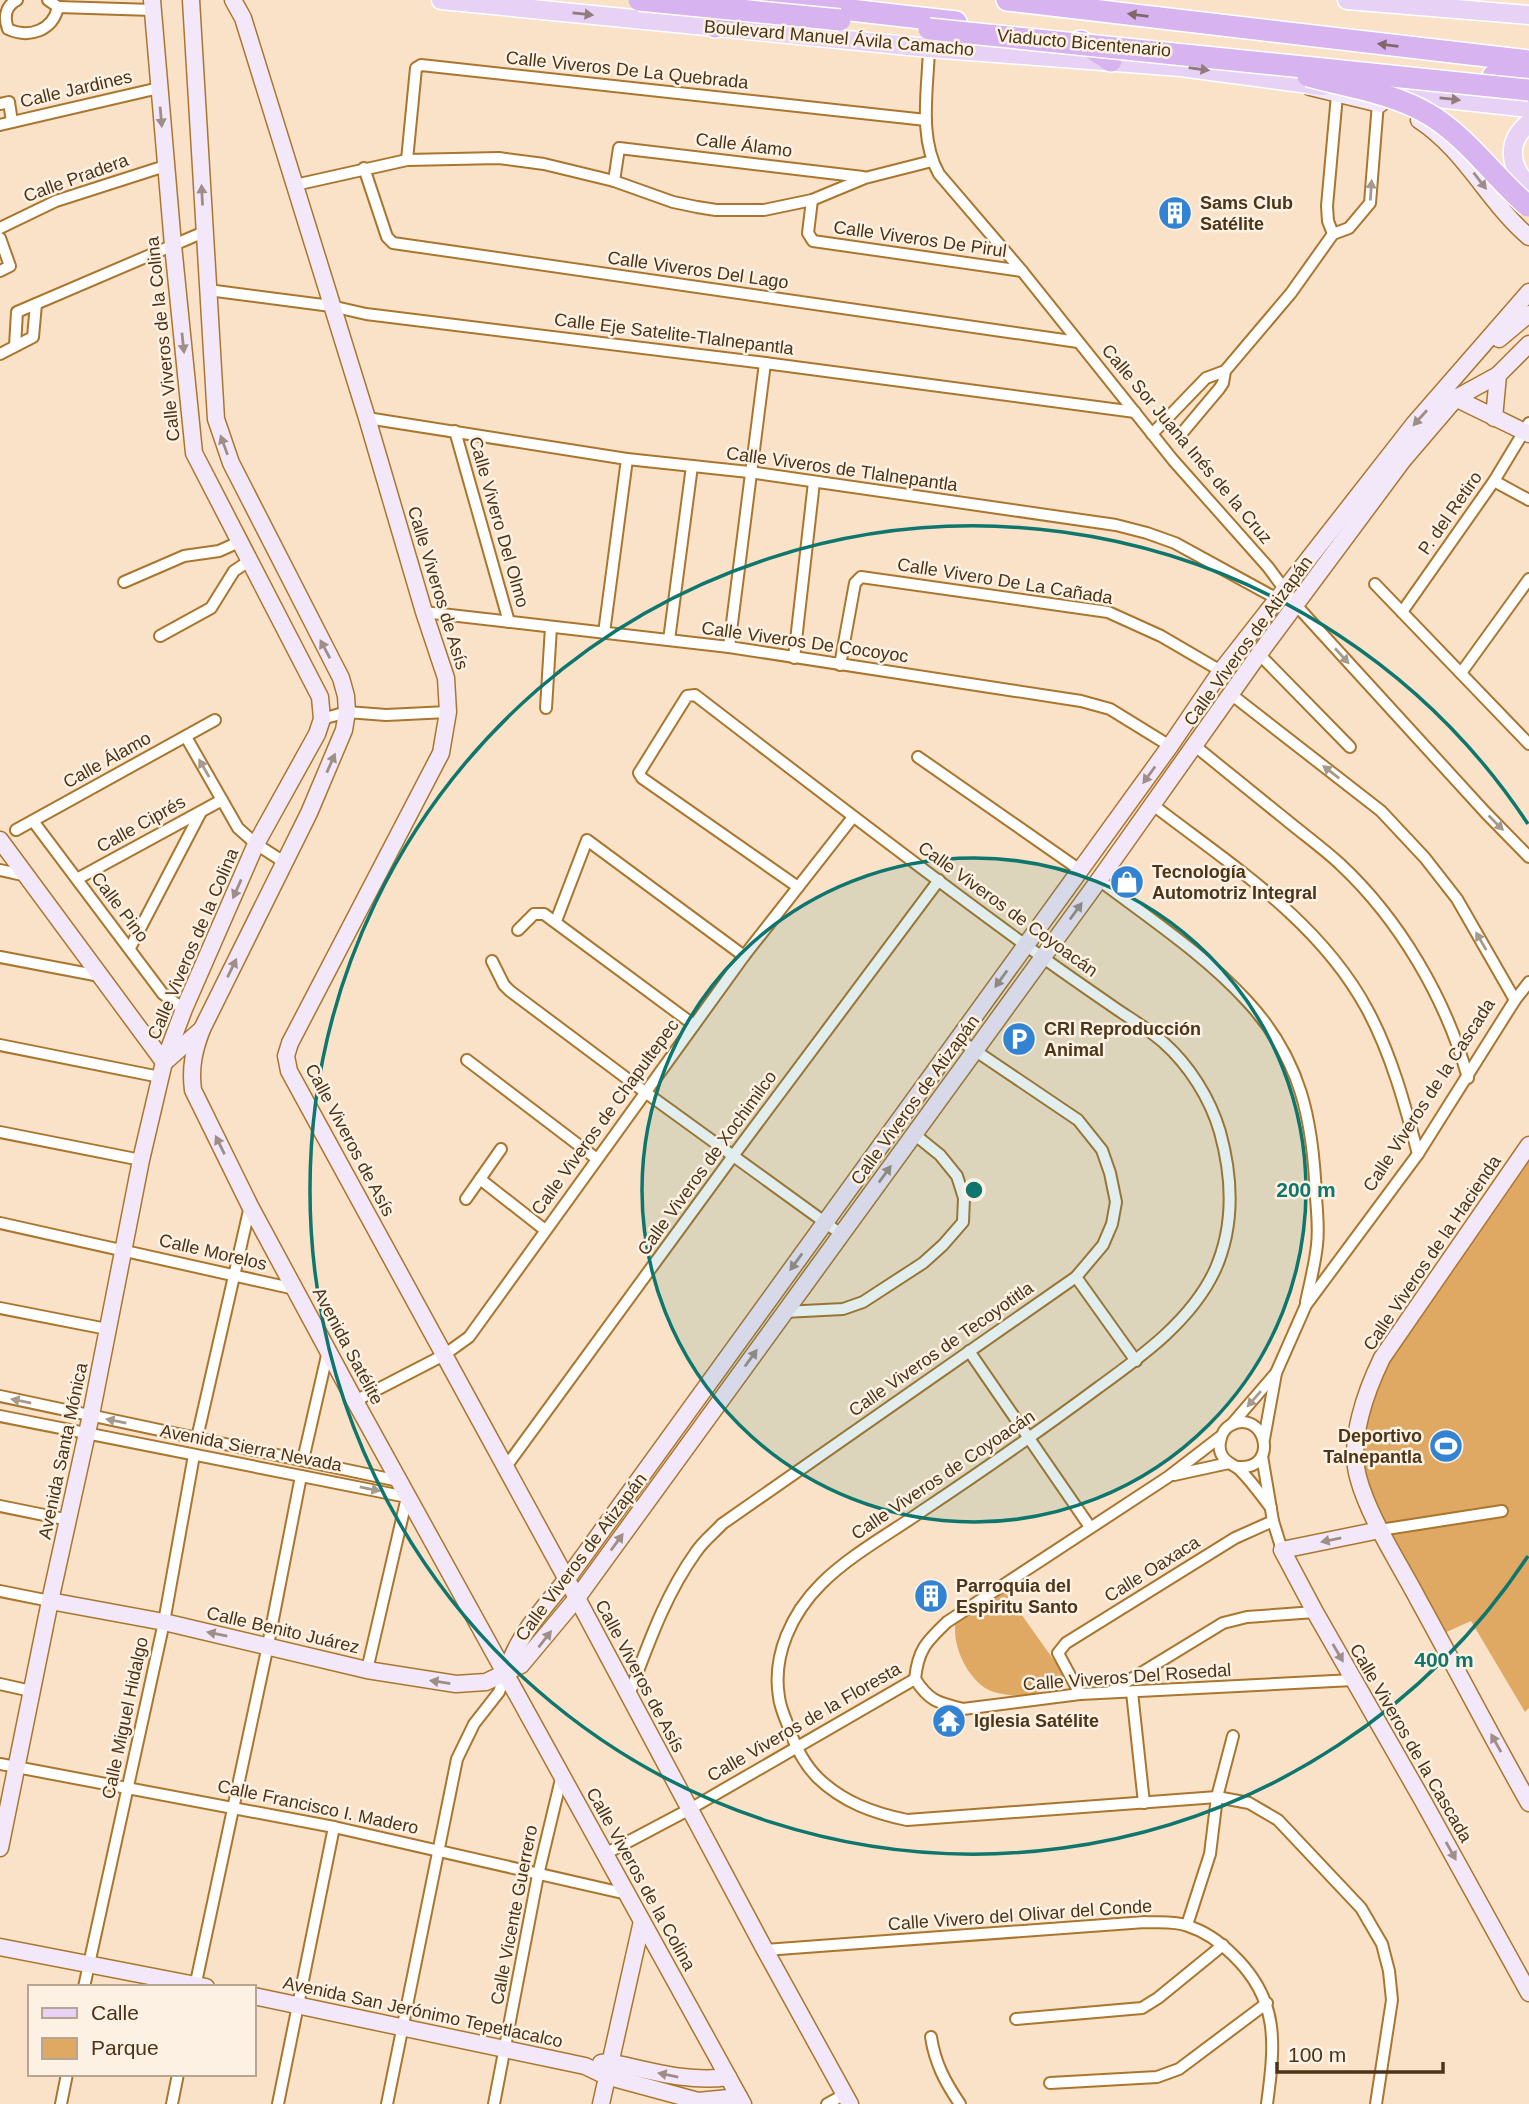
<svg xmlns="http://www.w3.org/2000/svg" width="1529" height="2104" font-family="Helvetica,sans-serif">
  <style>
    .green { fill: #e0a963 }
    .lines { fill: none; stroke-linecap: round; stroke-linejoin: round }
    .street-casing { stroke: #aa762e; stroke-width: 14 }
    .secondary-casing { stroke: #aa762e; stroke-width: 19 }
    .primary-casing { stroke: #fff; stroke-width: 21 }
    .highway-casing { stroke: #fff; stroke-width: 24 }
    .street { stroke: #fff; stroke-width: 10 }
    .secondary { stroke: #f3e8fa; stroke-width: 16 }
    .primary { stroke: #e7d1f5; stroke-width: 18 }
    .highway { stroke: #d7b3ef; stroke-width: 21 }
    .highway-bridge-casing { stroke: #fff; stroke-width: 24; stroke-linecap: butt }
    .highway-bridge { stroke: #d7b3ef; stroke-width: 21 }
    .oneway { fill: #917b7b }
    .oneway2 { fill: #83676d }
    .oneway3 { fill: #9f8e88 }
    .oneway4 { fill: #a59a8b }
    .ring { fill: none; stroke: #0f766e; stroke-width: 3.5 }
    .labels { text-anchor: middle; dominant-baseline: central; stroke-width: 5; stroke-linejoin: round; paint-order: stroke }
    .street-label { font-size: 18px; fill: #4b3417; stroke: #fdf1e4 }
    .poi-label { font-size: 18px; font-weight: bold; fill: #4b3417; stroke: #fdf1e4; text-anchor: start }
    .centre { fill: #0f766e; stroke: #fdf1e4; stroke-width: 3.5 }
    .ring-label { font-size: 21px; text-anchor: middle; font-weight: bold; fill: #0f766e; stroke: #fdf1e4; stroke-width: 5; stroke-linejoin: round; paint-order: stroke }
  </style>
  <rect width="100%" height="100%" fill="#f9e2c7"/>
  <!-- green -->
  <g class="green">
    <path d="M1529,1155v553l-4,4 -54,-91 -29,13 -62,-115 -20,-45 5,-56 19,-50z"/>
    <path d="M1002,1587l63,89 -37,22c-12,-3 -33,-3 -43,-10 -20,-14 -34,-45 -29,-69z"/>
  </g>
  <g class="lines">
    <!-- street casing -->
    <g class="street-casing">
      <g id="street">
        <path d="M17,0c-12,6 -13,18 -9,29 22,10 45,1 50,-22l-10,-7"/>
        <path d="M58,7l95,3"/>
        <path d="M929,48c-1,41 -11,89 10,126l83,97 151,189 95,107 28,38 189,207 44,45"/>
        <path d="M0,104l9,-2 3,20"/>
        <path d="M0,125l159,-37"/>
        <path d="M407,160l9,-92 5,-3 505,55"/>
        <path d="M364,168l23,69 6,6 685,99"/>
        <path d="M614,181l5,-33 244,29"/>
        <path d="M295,185l112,-25 92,-2 45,6 70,17 59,21 24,5 19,3h48l48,-10 53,-22 67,-17"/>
        <path d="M812,200l-4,33 5,8 209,30"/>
        <path d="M0,228l56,-27 109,-35"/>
        <path d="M1333,234l-5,-13 -1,-15 10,-111"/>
        <path d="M0,238l10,28 -10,5"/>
        <path d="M208,290l123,16 35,8 399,49 370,49"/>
        <path d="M15,346l2,-34 187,-80"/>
        <path d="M0,354l33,-17 3,-33"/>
        <path d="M367,418l260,41 122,13 367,53 31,8 28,10 106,58"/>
        <path d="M455,431l54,191"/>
        <path d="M1182,433l37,-44 4,-6 2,-12 66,-78 42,-59 16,-6 21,-25 8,-100"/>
        <path d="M1152,434l54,-56 19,-7"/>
        <path d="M1494,481l35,19"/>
        <path d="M124,582l60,-26 35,-5 20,-9"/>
        <path d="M1375,584l154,160"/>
        <path d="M424,612l305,35 352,54 29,8 60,37"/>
        <path d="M1402,612l92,-131 35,-58"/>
        <path d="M604,633l23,-174"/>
        <path d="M160,636l51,-28 23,-37 15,-10"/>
        <path d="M669,640l23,-174"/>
        <path d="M729,647l36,-284"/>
        <path d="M1259,654l91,93"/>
        <path d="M794,658l20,-176"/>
        <path d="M840,665l15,-82 6,-6 247,35 53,24 60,35"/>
        <path d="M1461,673l68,-94"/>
        <path d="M1232,695l149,116 44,47 32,41 58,101"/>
        <path d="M546,708l5,-81"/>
        <path d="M322,719l25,-7 39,3 62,-3"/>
        <path d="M186,737l52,91 18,16 28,18"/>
        <path d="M1195,746c33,27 67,54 100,81 15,12 31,24 45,37 60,56 106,135 128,214"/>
        <path d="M918,757l162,113"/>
        <path d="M1153,805c78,60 166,115 214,204 24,44 38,96 51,145"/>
        <path d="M33,821l130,173 21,15"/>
        <path d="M16,830l199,-110"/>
        <path d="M0,870l27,6"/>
        <path d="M77,879l145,-79"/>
        <path d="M1099,880c50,38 106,75 148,121 54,58 66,119 69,196 1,15 3,32 1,48 -2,19 -7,38 -11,57"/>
        <path d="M798,887l-156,-109 -3,-5 48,-77 8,-1c108,83 215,166 325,246 31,23 63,45 95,67 16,11 33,21 48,34 26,23 47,56 57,90 13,47 15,93 -5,138 -23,50 -73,86 -116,117 -58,43 -117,84 -177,124 -33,23 -72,44 -101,73 -29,29 -49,71 -42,113 1,10 6,21 10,31 6,18 15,36 29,50 25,24 55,35 89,42l310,-23 32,6 29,17 83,88 21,36 7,27 3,29 -16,104"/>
        <path d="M556,921l31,-81 157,116"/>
        <path d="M518,930l16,-16h10l150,111"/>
        <path d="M130,948l71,-136"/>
        <path d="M0,957l100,19"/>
        <path d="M492,961l12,24 6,6 135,101 196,142"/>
        <path d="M0,1045l160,32"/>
        <path d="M467,1060l130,99"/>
        <path d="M0,1132l141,28"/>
        <path d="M480,1179l65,51"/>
        <path d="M466,1199l35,-50"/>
        <path d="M0,1223l295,66"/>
        <path d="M1076,1277l60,84"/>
        <path d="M0,1308l107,21"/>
        <path d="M784,1312l59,-3 20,-7 60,-39 20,-18 20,-23 1,-24 -7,-22 -17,-21 -26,-21"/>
        <path d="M969,1351l121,176"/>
        <path d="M0,1396l399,85"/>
        <path d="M355,1401l89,-46 25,-18 275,-381 109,-139"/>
        <path d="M0,1416l407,81 -40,173"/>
        <path d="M1232,1424l44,-51"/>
        <path d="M197,1438l53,-232"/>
        <path d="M1264,1439l12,-66 30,-68 112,-151 97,-154 14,-18"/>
        <path d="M1262,1456l11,65 9,29"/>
        <path d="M303,1460l25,-109"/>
        <path d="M1238,1467c43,3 27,-59 -7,-42 -6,3 -10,10 -11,17 -1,6 0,11 3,15 5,7 12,8 17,13 12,12 21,25 31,38"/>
        <path d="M505,1468l228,-312 206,-276"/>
        <path d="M1174,1475l55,-12"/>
        <path d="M0,1506l69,14"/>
        <path d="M1380,1530l122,-19"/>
        <path d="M0,1591l50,10"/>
        <path d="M915,1679c14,22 23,24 48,30l117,-15 273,-14"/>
        <path d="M915,1679c3,-29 11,-37 32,-57l221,-145 52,-40"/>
        <path d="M0,1684l31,7"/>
        <path d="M1110,1692l113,-69 24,-6 68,-5"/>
        <path d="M1132,1692l12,111"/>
        <path d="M1080,1694l-22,-41 8,-10 169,-105 38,-17"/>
        <path d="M629,1695c19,-50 36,-100 67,-143 7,-11 18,-19 26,-28l354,-247 27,-32 9,-21 4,-22 -6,-29 -8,-23 -24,-30 -120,-81"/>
        <path d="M0,1764l334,63 293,67"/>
        <path d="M605,1854l85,-45 225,-130"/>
        <path d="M1187,1925l23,-71 7,-57 16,-61"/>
        <path d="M765,1950l380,-28c13,1 31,-1 43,4 16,5 33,17 45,29 47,45 42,89 34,149"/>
        <path d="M84,1987l80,-365 30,-167"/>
        <path d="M195,1987l73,-342 33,-169"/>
        <path d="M1016,2019l126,-11 16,-10 65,-53"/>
        <path d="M931,2037c4,26 14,45 29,67"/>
        <path d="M1050,2083l107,-6 22,-8 88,-66"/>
        <path d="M61,2104l6,-30"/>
        <path d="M172,2104l6,-30"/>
        <path d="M278,2104l56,-277"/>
        <path d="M387,2104l70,-345 17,-35 25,-32 7,-19"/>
        <path d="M494,2104l44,-229 24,-100"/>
        <path d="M827,2104l18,-10"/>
      </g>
    </g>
    <!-- secondary casing -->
    <g class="secondary-casing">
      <g id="secondary">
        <path d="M233,0l10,18 124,400 57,194 22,66 2,34 -7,41 -151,290 -4,13 3,15 288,527 188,352 85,154"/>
        <path d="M1310,87l70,17"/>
        <path d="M1419,120c46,30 69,82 110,117"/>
        <path d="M1499,339l30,-25"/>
        <path d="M1449,395l80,39"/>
        <path d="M1494,418l4,-43"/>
        <path d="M0,840l164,222"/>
        <path d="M202,1029c-8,21 -12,38 -9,61l57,116 105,195 388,703"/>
        <path d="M166,1061l36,-32 107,-216 35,-83 3,-18 -1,-16 -5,-18 -110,-215 -15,-44 -25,-419"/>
        <path d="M1529,1145l-147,213c-16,33 -34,82 -24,119 11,41 41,86 61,124 37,67 72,135 110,202"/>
        <path d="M1380,1530l-98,20 33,62 108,189 106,192"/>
        <path d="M50,1601l114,21 203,48 89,14 30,-2 35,-17 56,-67 522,-718 160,-226 144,-194 53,-62 42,-23 31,-31"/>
        <path d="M506,1673c11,-37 37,-64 61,-94l603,-833 51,-75 193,-247 115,-132"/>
        <path d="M0,1848l50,-247 41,-186 50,-255 23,-98 20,-53 72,-165 61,-110 5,-15 -2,-22 -126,-244 -21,-208 -21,-245"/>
        <path d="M0,1947l206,40"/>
        <path d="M254,1996l331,70 21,10 92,25 41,-4"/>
        <path d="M601,2063l8,-1c39,8 79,21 119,15"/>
        <path d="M601,2104l41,-183"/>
      </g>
    </g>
    <!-- primary casing -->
    <g class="primary-casing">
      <g id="primary">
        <path d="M441,0l488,48 252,19 142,19"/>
        <path d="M1347,0l182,15"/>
        <path d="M1392,93l137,15"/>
        <path d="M1529,123c-23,18 -20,44 0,63"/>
      </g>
    </g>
    <!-- highway casing -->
    <g class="highway-casing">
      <g id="highway">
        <path d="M763,0l193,22"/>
        <path d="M1007,0l522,61"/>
        <path d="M715,27l39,-20"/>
        <path d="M1081,41l30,20"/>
        <path d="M1493,76l36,3"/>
      </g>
    </g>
    <!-- street -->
    <use href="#street" class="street"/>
    <!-- secondary -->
    <use href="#secondary" class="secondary"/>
    <!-- primary -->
    <use href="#primary" class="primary"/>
    <!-- highway -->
    <use href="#highway" class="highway"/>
    <!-- highway-bridge casing -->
    <g class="highway-bridge-casing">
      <g id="highway-bridge">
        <path d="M639,0l201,20"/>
        <path d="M929,29l600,61"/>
        <path d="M1308,76c40,11 86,17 122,39 38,23 65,63 98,91"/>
      </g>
    </g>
    <!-- highway-bridge -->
    <use href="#highway-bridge" class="highway-bridge"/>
  </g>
  <!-- one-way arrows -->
  <defs><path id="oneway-solid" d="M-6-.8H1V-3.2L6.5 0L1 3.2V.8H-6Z" transform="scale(1.75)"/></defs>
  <g class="oneway">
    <use href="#oneway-solid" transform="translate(583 14) rotate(6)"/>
    <use href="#oneway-solid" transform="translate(1199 69) rotate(8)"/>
    <use href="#oneway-solid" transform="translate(1450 99) rotate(6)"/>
  </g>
  <g class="oneway2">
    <use href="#oneway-solid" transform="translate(1138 15) rotate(-173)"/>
    <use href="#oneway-solid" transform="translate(1388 45) rotate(-173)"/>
  </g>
  <g class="oneway3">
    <use href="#oneway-solid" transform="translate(161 117) rotate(85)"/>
    <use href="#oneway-solid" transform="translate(1480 181) rotate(52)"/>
    <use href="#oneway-solid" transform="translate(202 195) rotate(-93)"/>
    <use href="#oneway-solid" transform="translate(183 343) rotate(84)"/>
    <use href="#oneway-solid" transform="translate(1420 418) rotate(132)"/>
    <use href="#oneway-solid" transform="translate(224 445) rotate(-110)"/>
    <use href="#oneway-solid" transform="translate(325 649) rotate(-118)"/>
    <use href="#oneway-solid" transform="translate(331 763) rotate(-66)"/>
    <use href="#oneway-solid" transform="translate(1149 775) rotate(126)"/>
    <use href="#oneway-solid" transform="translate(237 889) rotate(114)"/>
    <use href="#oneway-solid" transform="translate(1076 911) rotate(-54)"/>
    <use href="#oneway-solid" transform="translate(232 968) rotate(-64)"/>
    <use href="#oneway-solid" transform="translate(1001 979) rotate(126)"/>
    <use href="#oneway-solid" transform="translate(220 1145) rotate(-116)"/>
    <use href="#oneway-solid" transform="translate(885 1174) rotate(-54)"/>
    <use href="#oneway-solid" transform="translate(796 1262) rotate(126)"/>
    <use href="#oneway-solid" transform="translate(751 1358) rotate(-54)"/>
    <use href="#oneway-solid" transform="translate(1331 1540) rotate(168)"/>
    <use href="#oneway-solid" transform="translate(617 1542) rotate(-54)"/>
    <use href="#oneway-solid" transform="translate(217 1634) rotate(-168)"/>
    <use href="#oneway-solid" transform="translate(545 1639) rotate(-52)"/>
    <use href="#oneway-solid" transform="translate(1338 1653) rotate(60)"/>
    <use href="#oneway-solid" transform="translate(440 1682) rotate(-171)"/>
    <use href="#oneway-solid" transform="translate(1496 1743) rotate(-119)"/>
    <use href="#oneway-solid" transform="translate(1451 1851) rotate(61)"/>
    <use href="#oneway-solid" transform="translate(668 2075) rotate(-168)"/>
  </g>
  <g class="oneway4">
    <use href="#oneway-solid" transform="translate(1371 190) rotate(-86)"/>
    <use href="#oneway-solid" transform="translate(1342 656) rotate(48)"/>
    <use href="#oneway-solid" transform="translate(204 768) rotate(-120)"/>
    <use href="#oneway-solid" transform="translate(1331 772) rotate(-142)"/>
    <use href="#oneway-solid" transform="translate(1496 823) rotate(45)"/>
    <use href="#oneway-solid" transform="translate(1481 941) rotate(-120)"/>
    <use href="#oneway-solid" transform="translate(1254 1399) rotate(131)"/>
    <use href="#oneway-solid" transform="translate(21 1401) rotate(-168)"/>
    <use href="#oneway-solid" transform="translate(116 1421) rotate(-168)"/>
    <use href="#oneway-solid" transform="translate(370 1489) rotate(11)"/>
  </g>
  <!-- distance rings -->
  <circle cx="974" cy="1190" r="332" fill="#0f766e" fill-opacity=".12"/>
  <g class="ring">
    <circle cx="974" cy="1190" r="332"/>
    <path d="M1528 1556A664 664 0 1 1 1528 824"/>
  </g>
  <!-- icons -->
  <defs>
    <g id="building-disc" transform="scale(1.75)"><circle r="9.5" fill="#3383d3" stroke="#fdf1e4"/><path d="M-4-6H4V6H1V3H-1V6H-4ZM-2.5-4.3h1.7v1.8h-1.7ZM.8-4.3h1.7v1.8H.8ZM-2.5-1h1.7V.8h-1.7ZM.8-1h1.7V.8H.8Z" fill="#fff"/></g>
    <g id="shop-disc" transform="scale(1.75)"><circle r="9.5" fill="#3383d3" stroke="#fdf1e4"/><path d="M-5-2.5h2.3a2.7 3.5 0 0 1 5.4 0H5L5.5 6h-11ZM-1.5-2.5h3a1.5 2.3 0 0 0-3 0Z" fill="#fff"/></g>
    <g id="parking-disc" transform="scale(1.75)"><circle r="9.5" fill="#3383d3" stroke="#fdf1e4"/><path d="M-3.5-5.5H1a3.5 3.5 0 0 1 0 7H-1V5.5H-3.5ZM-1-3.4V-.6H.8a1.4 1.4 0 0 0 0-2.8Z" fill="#fff"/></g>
    <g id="stadium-disc" transform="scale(1.75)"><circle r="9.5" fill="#3383d3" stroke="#fdf1e4"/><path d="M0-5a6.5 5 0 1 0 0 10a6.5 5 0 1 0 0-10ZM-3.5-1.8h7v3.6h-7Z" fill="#fff"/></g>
    <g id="temple-disc" transform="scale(1.75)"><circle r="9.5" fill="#3383d3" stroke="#fdf1e4"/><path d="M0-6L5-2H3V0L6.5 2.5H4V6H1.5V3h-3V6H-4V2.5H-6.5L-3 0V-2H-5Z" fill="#fff"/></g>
  </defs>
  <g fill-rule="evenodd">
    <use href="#building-disc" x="1175" y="213"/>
    <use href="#shop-disc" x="1127" y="882"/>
    <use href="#parking-disc" x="1019" y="1039"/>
    <use href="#stadium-disc" x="1446" y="1446"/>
    <use href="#building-disc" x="931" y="1596"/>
    <use href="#temple-disc" x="949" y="1721"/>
  </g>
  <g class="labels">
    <!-- street labels -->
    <g class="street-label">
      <text transform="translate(839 38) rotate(5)">Boulevard Manuel Ávila Camacho</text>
      <text transform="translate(1084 43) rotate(5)">Viaducto Bicentenario</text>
      <text transform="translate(627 70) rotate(6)">Calle Viveros De La Quebrada</text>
      <text transform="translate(76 89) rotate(-13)">Calle Jardines</text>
      <text transform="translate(744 145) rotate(7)">Calle Álamo</text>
      <text transform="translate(76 178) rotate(-20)">Calle Pradera</text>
      <text transform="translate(920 239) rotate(8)">Calle Viveros De Pirul</text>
      <text transform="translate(698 270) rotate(8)">Calle Viveros Del Lago</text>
      <text transform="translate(674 334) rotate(7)">Calle Eje Satelite-Tlalnepantla</text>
      <text transform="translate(163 339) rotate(-96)">Calle Viveros de la Colina</text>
      <text transform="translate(1187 444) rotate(50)">Calle Sor Juana Inés de la Cruz</text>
      <text transform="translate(842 469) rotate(8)">Calle Viveros de Tlalnepantla</text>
      <text transform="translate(1450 513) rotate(-55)">P. del Retiro</text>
      <text transform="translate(499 522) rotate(74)">Calle Vivero Del Olmo</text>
      <text transform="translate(1005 581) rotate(9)">Calle Vivero De La Cañada</text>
      <text transform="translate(438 588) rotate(73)">Calle Viveros de Asís</text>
      <text transform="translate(1248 641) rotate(-54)">Calle Viveros de Atizapán</text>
      <text transform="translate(805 642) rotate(8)">Calle Viveros De Cocoyoc</text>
      <text transform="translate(107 760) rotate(-29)">Calle Álamo</text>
      <text transform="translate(141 824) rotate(-29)">Calle Ciprés</text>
      <text transform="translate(120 907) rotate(53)">Calle Pino</text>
      <text transform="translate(1008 909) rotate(36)">Calle Viveros de Coyoacán</text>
      <text transform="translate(193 944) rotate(-67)">Calle Viveros de la Colina</text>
      <text transform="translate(1429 1095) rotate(-57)">Calle Viveros de la Cascada</text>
      <text transform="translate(915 1100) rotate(-54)">Calle Viveros de Atizapán</text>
      <text transform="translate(605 1117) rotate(-54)">Calle Viveros de Chapultepec</text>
      <text transform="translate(350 1140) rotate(62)">Calle Viveros de Asís</text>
      <text transform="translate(707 1163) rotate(-54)">Calle Viveros de Xochimilco</text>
      <text transform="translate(213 1252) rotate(13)">Calle Morelos</text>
      <text transform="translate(1432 1253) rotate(-56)">Calle Viveros de la Hacienda</text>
      <text transform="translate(348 1346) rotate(62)">Avenida Satélite</text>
      <text transform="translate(941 1349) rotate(-35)">Calle Viveros de Tecoyotitla</text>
      <text transform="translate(251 1448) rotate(11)">Avenida Sierra Nevada</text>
      <text transform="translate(63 1451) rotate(-78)">Avenida Santa Mónica</text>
      <text transform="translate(943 1475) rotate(-34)">Calle Viveros de Coyoacán</text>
      <text transform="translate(581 1557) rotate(-53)">Calle Viveros de Atizapán</text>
      <text transform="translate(1152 1569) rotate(-32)">Calle Oaxaca</text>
      <text transform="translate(283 1630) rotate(13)">Calle Benito Juárez</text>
      <text transform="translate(640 1676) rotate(62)">Calle Viveros de Asís</text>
      <text transform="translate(1127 1677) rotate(-4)">Calle Viveros Del Rosedal</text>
      <text transform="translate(125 1718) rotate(-78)">Calle Miguel Hidalgo</text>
      <text transform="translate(804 1722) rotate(-30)">Calle Viveros de la Floresta</text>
      <text transform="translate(1411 1743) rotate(60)">Calle Viveros de la Cascada</text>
      <text transform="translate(318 1807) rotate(12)">Calle Francisco I. Madero</text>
      <text transform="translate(641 1879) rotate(61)">Calle Viveros de la Colina</text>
      <text transform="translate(514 1915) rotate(-79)">Calle Vicente Guerrero</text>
      <text transform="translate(1020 1915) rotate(-4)">Calle Vivero del Olivar del Conde</text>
      <text transform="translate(423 2012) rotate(12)">Avenida San Jerónimo Tepetlacalco</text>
    </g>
    <!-- poi labels -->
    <g class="poi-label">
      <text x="1200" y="203">Sams Club<tspan x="1200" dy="21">Satélite</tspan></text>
      <text x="1152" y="872">Tecnología<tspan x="1152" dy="21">Automotriz Integral</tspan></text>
      <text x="1044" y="1029">CRI Reproducción<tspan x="1044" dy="21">Animal</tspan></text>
      <text x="1422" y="1436" text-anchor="end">Deportivo<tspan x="1422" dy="21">Talnepantla</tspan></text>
      <text x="956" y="1586">Parroquia del<tspan x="956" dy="21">Espiritu Santo</tspan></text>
      <text x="974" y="1721">Iglesia Satélite</text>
    </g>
  </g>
  <circle cx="974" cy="1190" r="10" class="centre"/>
  <g class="ring-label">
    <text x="1306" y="1197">200 m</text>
    <text x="1444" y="1667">400 m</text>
  </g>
  <!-- legend -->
  <rect x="28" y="1985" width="228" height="91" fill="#fdf1e4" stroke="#b6a592" stroke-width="2"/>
  <rect x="42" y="2008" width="35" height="10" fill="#e7d1f5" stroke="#b6a592" stroke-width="2"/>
  <text x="91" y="2020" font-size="21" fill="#4b3417">Calle</text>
  <rect x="42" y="2038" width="35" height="21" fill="#e0a963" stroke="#b6a592" stroke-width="2"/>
  <text x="91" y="2055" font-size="21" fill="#4b3417">Parque</text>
  <!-- scale -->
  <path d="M1277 2062v10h166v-10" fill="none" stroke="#4b3417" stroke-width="3.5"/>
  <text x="1288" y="2062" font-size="21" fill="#4b3417" stroke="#fdf1e4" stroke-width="5" paint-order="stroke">100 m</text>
</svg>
